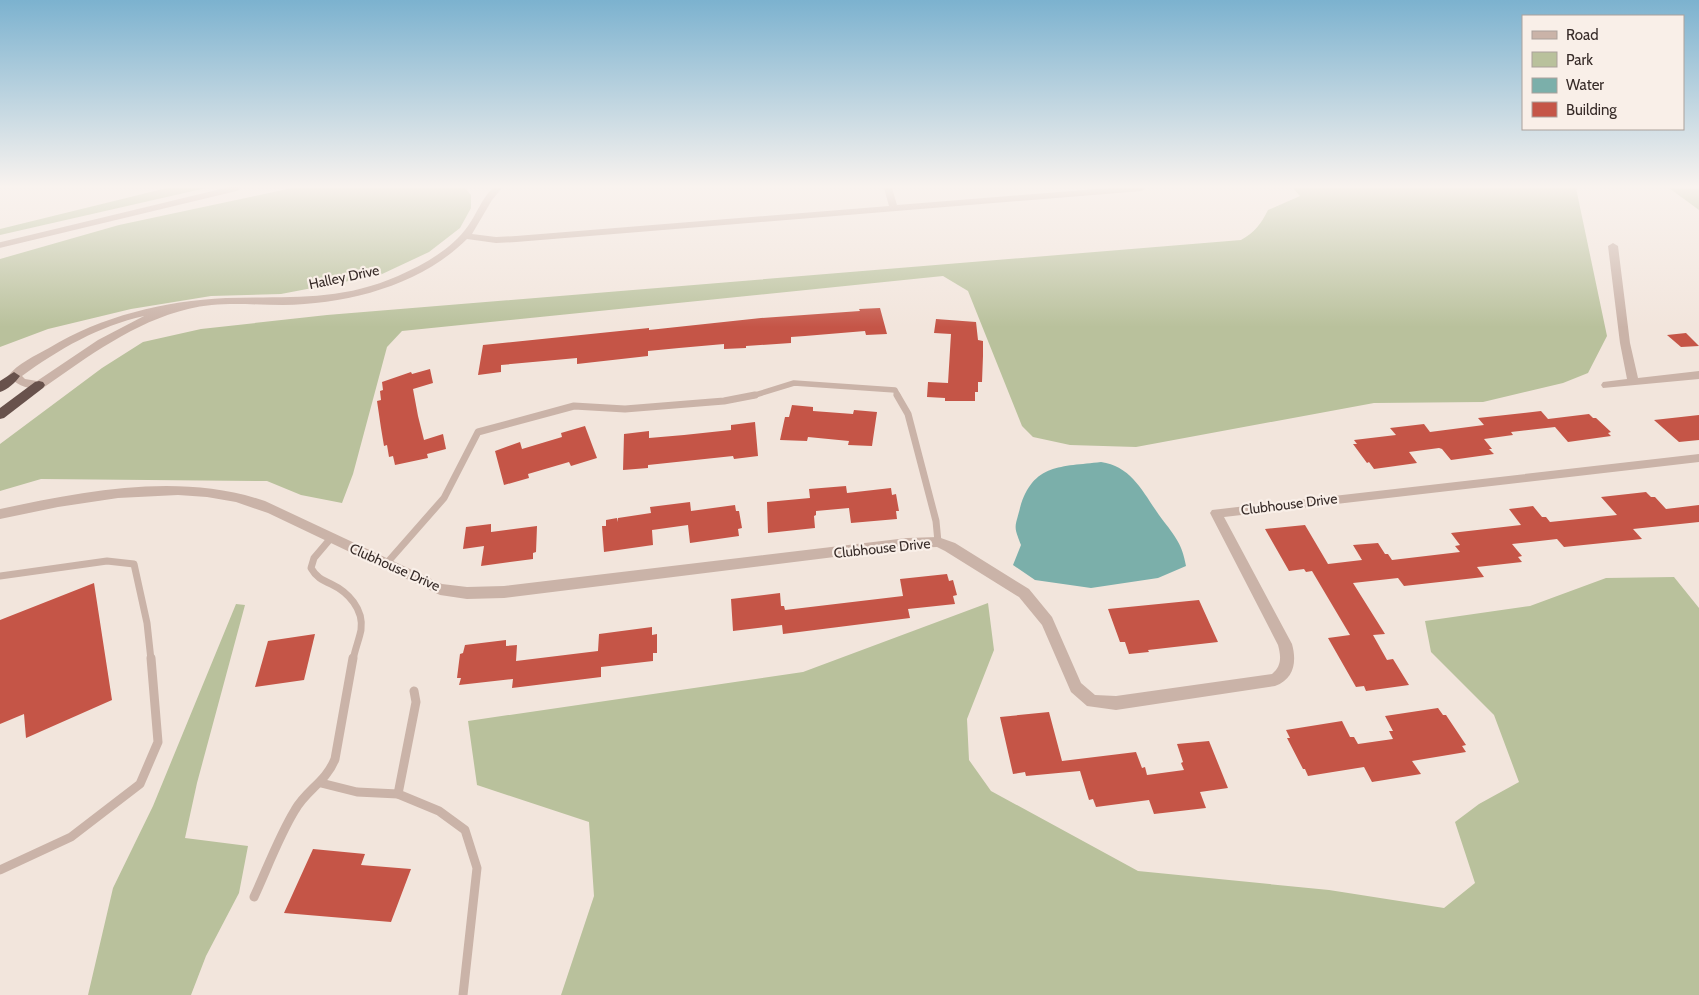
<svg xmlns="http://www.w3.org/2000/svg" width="1699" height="995" font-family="Cabin,sans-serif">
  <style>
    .green { fill: #b9c19c }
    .water { fill: #7bafaa }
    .building { fill: #c55547 }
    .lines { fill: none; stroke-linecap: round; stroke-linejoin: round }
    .service-far2 { stroke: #cab3a8; stroke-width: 5.5 }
    .service-far1 { stroke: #cab3a8; stroke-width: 7 }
    .service { stroke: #cab3a8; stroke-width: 9 }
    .minor { fill: #cab3a8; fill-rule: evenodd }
    .trunk { fill: #68524c; fill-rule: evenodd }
    .labels { text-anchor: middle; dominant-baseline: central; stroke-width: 4.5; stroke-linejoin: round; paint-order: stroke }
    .street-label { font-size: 14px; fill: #372b28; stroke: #f9efe8 }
  </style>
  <rect width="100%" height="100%" fill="#f2e5dc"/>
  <!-- green -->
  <g class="green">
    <path d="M167,188h39l-206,47v-6z"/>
    <path d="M292,188h173l6,7v13l-11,20 -31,24 -49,23 -99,19 -70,2 -80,13 -83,20 -48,18v-88l119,-34z"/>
    <path d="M1293,188h283l31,148 -19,37 -25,10 -80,19 -109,1 -238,44 -66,-2 -37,-8 -11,-11 -54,-135 -25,-15 -541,55 -15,16 -34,127 -11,29 -41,-8 -34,-14 -226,-2 -41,12v-47l102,-76 41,-26 58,-13 126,-14 914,-75c14,-8 20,-16 27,-30l32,-14z"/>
    <path d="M1669,188l30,1v21z"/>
    <path d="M1674,577l25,31v387h-1138l33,-99 -5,-74 -112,-37 -9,-64 335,-49 185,-69 6,47 -27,69 2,41 22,31 147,80 191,19 115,18 31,-25 -20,-61 24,-18 40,-22 -25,-67 -63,-63 -6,-31 105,-15 76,-28z"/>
    <path d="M236,604l9,1 -48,178 -12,55 63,8 -9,47 -33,63 -15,39h-103l25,-107 40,-82z"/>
  </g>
  <!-- water -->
  <path class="water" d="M1101,462c30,4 42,30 58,53 14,19 23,27 27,51l-28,12 -67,10 -56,-8 -22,-15 8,-20c-8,-20 -6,-17 -1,-37 13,-45 41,-41 81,-46z"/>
  <!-- building -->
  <g class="building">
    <path d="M880,308l7,26 -21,1 -1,-4 -60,5 -14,1v6l-45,3v2l-22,1v-5l-45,4 -31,3v5l-71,8v-6l-33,3 -43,4v7l-23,3 5,-30 166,-17v2l112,-12 99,-7 -1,-2z"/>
    <path d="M936,319l40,3 2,18 5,1v15l-1,26h-4v10h-3v9h-30v-3l-18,-1 1,-15 20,1 3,-49 -17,-1z"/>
    <path d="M1686,333l13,13 -18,1 -14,-12z"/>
    <path d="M430,369l3,14 -20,6 5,27 6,24 19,-6 3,15 -19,5 1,4 -33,7 -2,-9 -4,1 -2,-12 -3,1 -3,-18 -4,-27 4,-1 -1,-9 3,-1 -1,-8 29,-10 1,2z"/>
    <path d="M792,405l21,2v4l40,3 1,-4 23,2 -5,34 -24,-1 1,-4 -41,-4 -1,4 -27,-1 5,-23h4z"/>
    <path d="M1541,411l7,8 41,-5 4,4h3l15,14 -3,1 3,3 -43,6 -13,-15 -44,5 2,3 -29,4 8,10h-3l5,5 -43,6 -9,-11 -3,-1 -30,4 8,11 -43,6 -5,-7 -2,1 -14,-19h4l-3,-4 42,-5 -6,-7 34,-4 6,8 54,-7 -6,-7z"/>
    <path d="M1699,415v25l-20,2 -25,-22z"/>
    <path d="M755,422l3,34 -24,3 -1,-3 -85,9v3l-25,2 1,-36 25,-3v7l35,-3 47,-5v-5z"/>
    <path d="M585,426l12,32 -26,8 -2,-4 -41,12 1,4 -25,7 -9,-34 25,-9 2,7 40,-12 -1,-4z"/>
    <path d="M846,486l1,7 44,-5 1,7 4,-1 3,17h-3l1,8 -46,4 -2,-15 -33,3v4l-2,1 1,12 -47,5 -1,-31 43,-4 -1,-9z"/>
    <path d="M1646,492l5,5h4l11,12 33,-4v17l-66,7 9,10 -78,8 -7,-8 -45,5 10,12 -4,1 4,5 -45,5 7,10 -80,9 -6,-8 -45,5 32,51 -12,1 14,25 6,-1 16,26 -43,6 -2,-5 -8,1 -28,-49 22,-3 -38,-64 -6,1 -2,-3 -15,2 -24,-42 40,-4 23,39 34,-4 -9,-15 25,-2 7,11h3l4,6 68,-8 -5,-6 5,-1 -9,-12 70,-8 -12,-16 24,-3 9,11h4l4,5 67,-7 -16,-18z"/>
    <path d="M690,502l1,9 44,-6 1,6h3l3,17 -4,1 1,7 -49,7 -2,-18 -36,5 1,15 -49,7 -2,-26h4v-6l11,-2 1,4v-4l33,-5 -1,-6z"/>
    <path d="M491,524v8l46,-6 -1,26 -3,1v6l-52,7 3,-20 -21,3 3,-22z"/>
    <path d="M947,574l2,7 4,-1 4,15 -4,1 2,8 -47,5 2,9 -127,16 -1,-9 -49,6 -2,-32 49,-6 1,13h3l1,4 118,-14 -3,-17z"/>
    <path d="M94,583l18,117 -86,38 -2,-24 -24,10v-104z"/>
    <path d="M1199,600l19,42 -70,8 1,2 -20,2 -4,-12h-5l-12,-33z"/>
    <path d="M652,627v8l5,-1v19h-4v8l-52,6v10l-89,11 1,-9 -54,6 2,-7h-4l3,-24 3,-1 2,-8 41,-5v6l11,-1 -1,16 82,-10 1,-17z"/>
    <path d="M315,634l-11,46 -49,7 13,-46z"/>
    <path d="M1438,708l5,7h3l20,30 -4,1 4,6 -54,9 9,13 -49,8 -8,-15 -56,9 -3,-7h-2l-16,-31h3l-4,-8 56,-9 8,16h4l4,7 35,-5 -4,-8h4l-8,-15z"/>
    <path d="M1049,712l13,49 74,-9 6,16 3,-1 2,8 37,-5 -3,-7 2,-1 -6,-18 32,-3 19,47 -28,4 6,16 -52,6 -5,-14 -53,7 -3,-8 -4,1 -9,-29 -54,5 -1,-4 -12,2 -13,-57z"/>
    <path d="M313,849l52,5 -4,11 50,4 -20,53 -107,-9z"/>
  </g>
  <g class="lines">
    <!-- service-far2 -->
    <g class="service-far2">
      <path d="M0,245l237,-57"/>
      <path d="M752,396l42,-13 101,7 3,6"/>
    </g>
    <!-- service-far1 -->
    <g class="service-far1">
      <path d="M897,395l11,19 28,107 2,21"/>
      <path d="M331,538l-17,20 -3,10c5,9 11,12 20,16 17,8 33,25 30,46 -2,10 -6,19 -8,30"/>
      <path d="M386,564l58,-66 34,-66 96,-26 51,3 99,-8 31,-6"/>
      <path d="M0,576l107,-15 27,3 13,59 4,37"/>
    </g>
    <!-- service -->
    <g class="service">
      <path d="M321,783l36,9 41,2 41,17 26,19 12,38 -14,127"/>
      <path d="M398,794l18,-92 -2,-11"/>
      <path d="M0,870l71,-33 69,-53 18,-42 -7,-84"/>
      <path d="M254,897c13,-28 25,-61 41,-87 11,-20 31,-28 40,-51l18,-101"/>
    </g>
    <!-- minor -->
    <g class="minor">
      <path d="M493,188h9l-10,12 -20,34 24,3 20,-1 373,-30 -5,-18h8l5,17 212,-17h37l-4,3 -626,51 -20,1 -29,-4c-47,47 -120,65 -184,66 -31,0 -64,-4 -95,4 -54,13 -99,47 -145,79 -12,3 -27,-3 -35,-12 9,-12 28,-21 41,-28 53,-32 115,-47 177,-50 62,-2 113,4 172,-22 25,-11 54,-27 70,-50 9,-12 13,-27 25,-38zM144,316l-46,24 -61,41 -12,-2 -3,-3c37,-27 77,-50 122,-60z"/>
      <path d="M1613,243l5,3 12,97 8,35 61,-7v8l-96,9 -2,-3 2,-3 24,-3 -7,-36 -12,-97z"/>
      <path d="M1699,454v8l-475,55 68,127c5,18 2,35 -17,42l-159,24 -29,-4 -16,-14 -29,-67 -23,-28 -74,-46 -8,-4 -30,1 -403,50 -37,1 -27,-4 -172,-82 -32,-11 -29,-5 -29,-2 -60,3 -60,9 -58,12v-10c86,-18 179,-37 265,-8l177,83 25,3 37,-1 403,-48 31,-1 17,6 74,46 23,28 29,66 14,12 21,1 156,-22c10,-8 9,-18 6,-29l-68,-132 2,-3z"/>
    </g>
    <!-- trunk -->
    <g class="trunk">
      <path d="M14,372l6,4c-4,6 -13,14 -20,16v-11z"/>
      <path d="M39,381l4,1 2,3 -2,3 -39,30 -4,1v-11l35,-26z"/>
    </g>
  </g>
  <!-- sky -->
  <linearGradient id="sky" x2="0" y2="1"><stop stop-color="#7cb2cf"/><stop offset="0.57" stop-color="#f9f3ef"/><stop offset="1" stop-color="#f9f3ef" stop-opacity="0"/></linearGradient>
  <rect width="1699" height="327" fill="url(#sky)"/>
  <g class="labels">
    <!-- street labels -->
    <g class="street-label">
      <text transform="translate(344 277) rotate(-12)">Halley Drive</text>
      <text transform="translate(1289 504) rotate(-7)">Clubhouse Drive</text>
      <text transform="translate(882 548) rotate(-6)">Clubhouse Drive</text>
      <text transform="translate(395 567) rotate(24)">Clubhouse Drive</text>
    </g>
  </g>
  <!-- legend -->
  <rect x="1522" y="15" width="162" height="115" fill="#f9efe8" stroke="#aba19b"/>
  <rect x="1532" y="31" width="25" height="8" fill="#cab3a8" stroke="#aba19b"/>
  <text x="1566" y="40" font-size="15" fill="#372b28">Road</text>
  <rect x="1532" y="52" width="25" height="15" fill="#b9c19c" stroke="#aba19b"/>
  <text x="1566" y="65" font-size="15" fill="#372b28">Park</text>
  <rect x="1532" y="78" width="25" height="15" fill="#7bafaa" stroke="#aba19b"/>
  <text x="1566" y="90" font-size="15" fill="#372b28">Water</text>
  <rect x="1532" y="102" width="25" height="15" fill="#c55547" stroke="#aba19b"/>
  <text x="1566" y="115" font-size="15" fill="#372b28">Building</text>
</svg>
